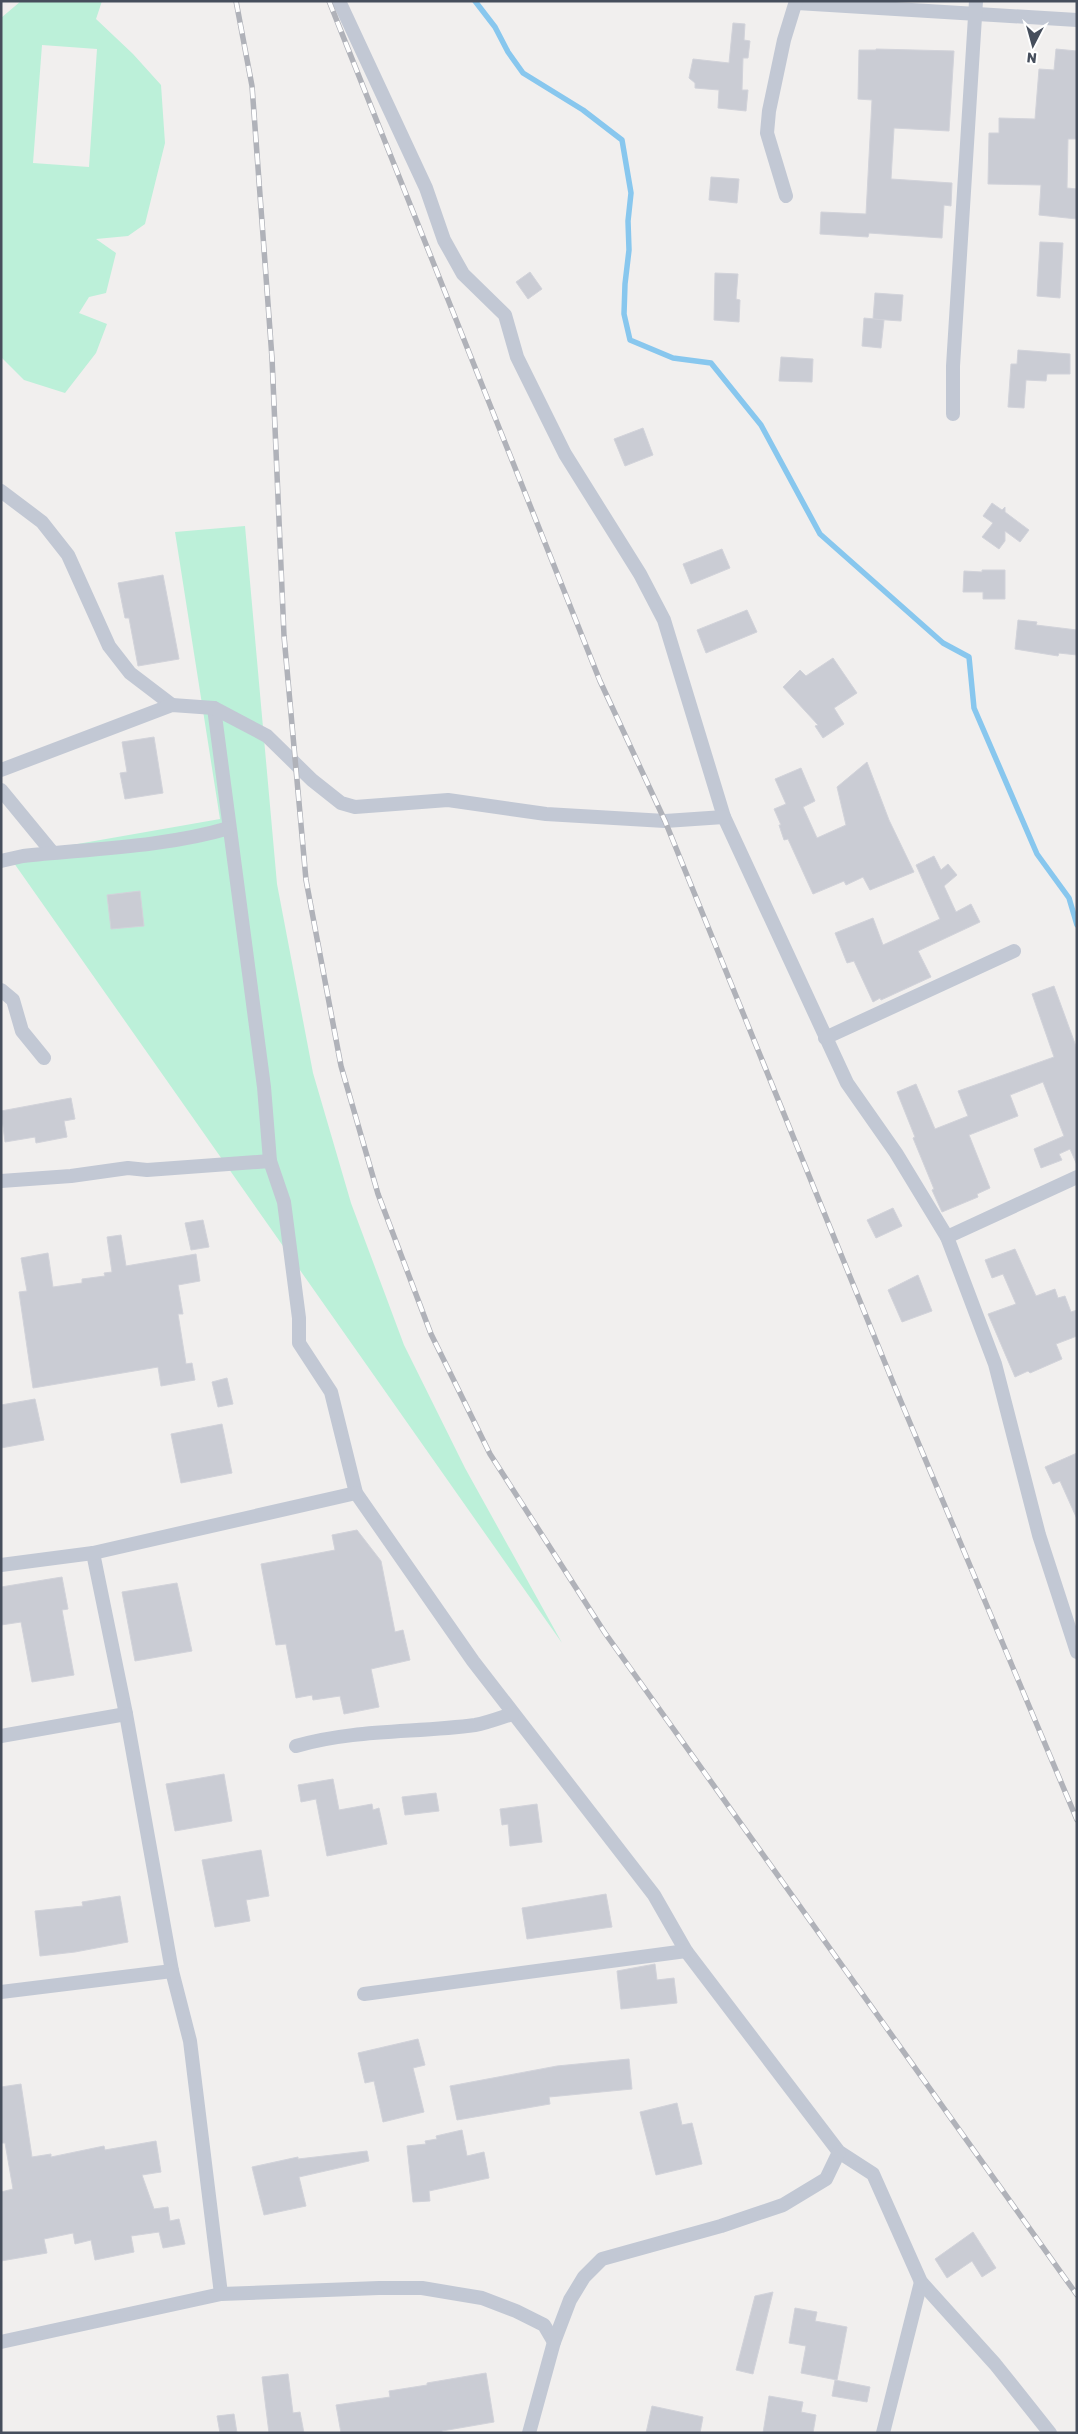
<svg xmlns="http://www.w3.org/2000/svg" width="1078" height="2434" font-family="Rubik,sans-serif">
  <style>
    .green { fill: #bcf0d9; fill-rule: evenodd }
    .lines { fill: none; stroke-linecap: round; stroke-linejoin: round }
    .stream { stroke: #88c7ee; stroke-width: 5.5 }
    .building { fill: #caccd4; stroke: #d2d3da }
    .street { stroke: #c2c8d4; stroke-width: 14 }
    .rail-casing { stroke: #b0b2b9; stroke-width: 5.5 }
    .rail { stroke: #fff; stroke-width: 4; stroke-dasharray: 11; stroke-linecap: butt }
  </style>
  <rect width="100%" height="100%" fill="#f1efee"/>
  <!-- green -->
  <g class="green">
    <path d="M21,1h81l-6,18 37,35 28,31 4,58 -20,81 -17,12 -32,3 20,14 -10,40 -17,4 -10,16 28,11 -11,29 -31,40 -41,-13 -23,-23v-339zM42,45l55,4 -8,118 -56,-4z"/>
    <path d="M245,526l32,358 36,189 38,130 53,142 61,123 97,175 -553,-787 211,-37 -45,-287z"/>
  </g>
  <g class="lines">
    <!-- stream -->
    <path class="stream" d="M475,1l20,26 13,25 15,21 60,37 39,30 9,53 -3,28 1,29 -4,34 -1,30 6,26 43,18 38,5 50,62 59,109 123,109 26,14 5,51 63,146 32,44 8,27"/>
  </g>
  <!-- building -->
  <g class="building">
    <path d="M733,23l12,1 -1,16 6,1 -2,17h-5l-1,32h6l-2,21 -28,-3 1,-18 -24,-2v-5l-6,-5 4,-19 36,4z"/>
    <path d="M876,49l78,2 -5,80 -55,-3 -3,51 61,4 -1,23 -7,-1 -2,33 -73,-5 -1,4 -48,-3 1,-22 45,2 6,-114 -14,-1 1,-49h17z"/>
    <path d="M1056,49l21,2v88h-9l-1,49 10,1v30l-38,-4 2,-30 -53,-1 1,-51h10v-15l36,1 4,-50 15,1z"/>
    <path d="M711,177l28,2 -2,24 -28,-3z"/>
    <path d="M1040,242l23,1 -3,55 -23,-2z"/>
    <path d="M530,272l12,17 -14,10 -12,-17z"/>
    <path d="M715,273l23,1 -2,25 4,1 -1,22 -25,-2z"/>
    <path d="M875,293l28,2 -2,26 -28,-2z"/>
    <path d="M864,318l20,2 -3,28 -19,-2z"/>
    <path d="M1018,350l52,4v20h-23l-1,7 -20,-1 -2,28 -16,-1 3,-43h6z"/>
    <path d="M781,357l32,2 -1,23 -33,-1z"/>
    <path d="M643,428l10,27 -28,11 -11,-27z"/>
    <path d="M992,503l10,7 3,-3v5l24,18 -9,12 -15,-11v10l-6,8 -17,-12 11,-14 -10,-7z"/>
    <path d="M722,549l8,19 -39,16 -8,-20z"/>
    <path d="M982,570h23v29h-22v-7h-20l1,-21 18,1z"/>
    <path d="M163,575l16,84 -41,7 -9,-48h-4l-7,-35z"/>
    <path d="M747,610l10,22 -51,21 -9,-23z"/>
    <path d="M1018,620l19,2 -1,3 41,5v25l-18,-2 -1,3 -43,-7z"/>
    <path d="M833,658l24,35 -23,15 10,16 -21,14 -8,-12 3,-1 -35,-38 17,-17 6,6z"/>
    <path d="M154,737l9,56 -38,6 -5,-26 7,-1 -5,-30z"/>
    <path d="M867,762l22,58 25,52 -44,18 -7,-13 -17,8 -2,-4 -31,13 -25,-55 -4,1 -5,-15h2l-7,-16 12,-5 -11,-25 26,-11 14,33 -12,6 14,31 29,-13 -9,-38z"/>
    <path d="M934,856l7,14 7,-6 9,11 -13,11 12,26 15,-8 9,18 -62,29 13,26 -50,23 -1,-2 -7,4 -19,-41 -7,2 -12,-30 38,-15 10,27 57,-26 -24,-54z"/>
    <path d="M140,891l4,35 -33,3 -4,-34z"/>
    <path d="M1054,986l23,63v116l-7,-16 -11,5 3,6 -21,8 -7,-19 30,-13 -21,-54 -33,13 8,21 -49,19 21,53 -13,6 1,3 -36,15 -10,-22 2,-1 -21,-51 2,-1 -18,-45 19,-8 19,45 33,-13 -10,-25 96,-34 -22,-63z"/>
    <path d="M71,1098l4,21 -11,2 3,16 -31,6 -1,-6 -30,5 -4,-31z"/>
    <path d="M893,1208l9,18 -26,12 -9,-18z"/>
    <path d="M203,1220l6,27 -18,3 -6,-27z"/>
    <path d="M121,1235l5,31 70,-12 4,27 -22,4 5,29h-5l8,50 6,-1 3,17 -34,6 -3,-19 -125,21 -14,-96 8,-1 -6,-33 27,-5 5,34 29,-4v-4l23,-3 -1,-3 8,-1 -5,-35z"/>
    <path d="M1015,1249l21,47 19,-7 3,9 7,-2 6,16 6,-2v26l-21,8 6,15 -32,14 -2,-2 -13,6 -27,-63 28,-10 -13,-30 -11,4 -7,-18z"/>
    <path d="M918,1275l14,36 -30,11 -14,-32z"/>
    <path d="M227,1378l6,26 -15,3 -6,-25z"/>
    <path d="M35,1399l9,41 -43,8v-43z"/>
    <path d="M222,1424l10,49 -51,10 -10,-49z"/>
    <path d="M1077,1453v66l-17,-38 -7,3 -8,-17z"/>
    <path d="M357,1530l24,31 14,71 8,-2 7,30 -39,9 8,38 -35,7 -4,-18 -27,4 -1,-5 -16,3 -10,-54 -10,1 -15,-81 74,-14 -3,-15z"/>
    <path d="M62,1577l6,32 -6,1 12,65 -42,7 -11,-60 -20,3v-38z"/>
    <path d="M177,1583l15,68 -57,10 -13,-69z"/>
    <path d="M224,1774l8,47 -57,10 -9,-47z"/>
    <path d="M333,1779l6,31 33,-6 1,6 6,-2 8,36 -60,12 -11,-57 -15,3 -3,-17z"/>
    <path d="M436,1793l3,18 -34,4 -3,-18z"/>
    <path d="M537,1804l5,38 -32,4 -2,-22 -6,1 -2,-16z"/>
    <path d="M261,1850l8,46 -23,4 4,21 -35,6 -13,-67z"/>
    <path d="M606,1894l6,33 -85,12 -5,-31z"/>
    <path d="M120,1896l8,46 -53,10 -35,4 -5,-45 48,-5 -1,-4z"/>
    <path d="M655,1964l2,16 17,-2 3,25 -56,6 -4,-38z"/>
    <path d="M418,2039l7,26 -12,3 11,44 -41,10 -9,-41 -9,2 -7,-30z"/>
    <path d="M629,2059l3,30 -83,8 1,7 -93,16 -7,-34 107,-20z"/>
    <path d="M21,2084l11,73 19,-3v3l53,-11 1,4 51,-9 5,31 -19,3 12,34 14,-2 2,14 9,-2 6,25 -22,4 -4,-16 -28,4 3,16 -39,8 -4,-20 -16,4 -2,-11 -29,6 3,14 -46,8v-69l12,-3 -8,-46h-4v-56z"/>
    <path d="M677,2103l5,22 10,-2 10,41 -46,11 -16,-63z"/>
    <path d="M462,2130l5,26 17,-4 5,26 -60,13 1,10 -17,1 -6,-56 19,-2 -1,-3 12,-2 -1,-3z"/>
    <path d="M367,2151l2,10 -70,16 7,29 -42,9 -12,-48 46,-10v2z"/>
    <path d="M973,2232l23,36 -14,9 -10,-16 -25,17 -12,-19z"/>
    <path d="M773,2292l-20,82 -17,-4 19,-74z"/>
    <path d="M795,2308l22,4 -2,9 32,6 -10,53 -36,-7 5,-27 -17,-3z"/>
    <path d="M486,2373l8,49 -52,9v2h-101l-5,-28 54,-8 -1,-6 38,-6v-2z"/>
    <path d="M288,2374l5,39 7,-1 4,21h-35l-7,-56z"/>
    <path d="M835,2380l35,7 -3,15 -35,-6z"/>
    <path d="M769,2396l34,6 -2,10 15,3 -3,18h-50z"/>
    <path d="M652,2406l51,11 -3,16h-54z"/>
    <path d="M234,2414l3,19h-17l-3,-17z"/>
  </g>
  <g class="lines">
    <!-- street -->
    <g class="street">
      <path d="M339,1l87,187 18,52 19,34 42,41 12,42 48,97 75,120 24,46 60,197 123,266 49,70 51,84 48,127 44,171 38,117"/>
      <path d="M797,3l280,17"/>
      <path d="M786,196l-19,-63 2,-22 15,-71 12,-39"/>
      <path d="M953,414v-48l23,-365"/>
      <path d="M1,491l41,31 26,33 41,91 21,27 42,32"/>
      <path d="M214,708l50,379 6,74"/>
      <path d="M1,770l171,-65 42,3 53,28 45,44 29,23 14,4 93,-7 98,14 119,7 59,-4"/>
      <path d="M1,790l51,62"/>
      <path d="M1,861l22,-5c65,-7 143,-9 206,-28"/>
      <path d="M1,990l12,10 9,31 22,27"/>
      <path d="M825,1038l189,-87"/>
      <path d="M1,1181l70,-5 57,-8 19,2 123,-9 14,41 15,116v25l32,49 25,101 117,168 181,234 32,56 153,201 34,22 48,108 74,82 55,69"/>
      <path d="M947,1237l130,-60"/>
      <path d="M93,1553l33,161 46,257 18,70 31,253"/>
      <path d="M1,1565l92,-12 263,-60"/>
      <path d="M1,1736l125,-22"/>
      <path d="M296,1746c58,-17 120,-13 179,-21 12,-2 25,-7 37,-11"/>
      <path d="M1,1992l171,-21"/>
      <path d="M364,1994l322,-43"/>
      <path d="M1,2342l220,-48 158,-6h43l60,10 34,13 28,14 10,17"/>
      <path d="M529,2433l25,-91 16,-42 14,-23 18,-18 119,-33 62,-21 43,-26 13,-27"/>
      <path d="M883,2433l38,-151"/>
    </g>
    <!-- rail casing -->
    <g class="rail-casing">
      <g id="rail">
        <path d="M236,1l16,85 20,272 12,278 22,244 35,186 37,128 53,140 59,120 115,179 472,662"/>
        <path d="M329,1l271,680 65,140 229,564 183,435"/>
      </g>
    </g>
    <!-- rail -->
    <use href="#rail" class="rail"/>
  </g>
  <!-- border -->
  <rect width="1078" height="2434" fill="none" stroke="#464e5c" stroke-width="5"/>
  <!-- north arrow -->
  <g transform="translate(1033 45) rotate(186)" stroke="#ffffff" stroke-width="4" paint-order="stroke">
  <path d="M0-4L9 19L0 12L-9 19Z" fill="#464e5c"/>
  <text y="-8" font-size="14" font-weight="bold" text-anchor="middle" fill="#464e5c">N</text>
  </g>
</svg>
